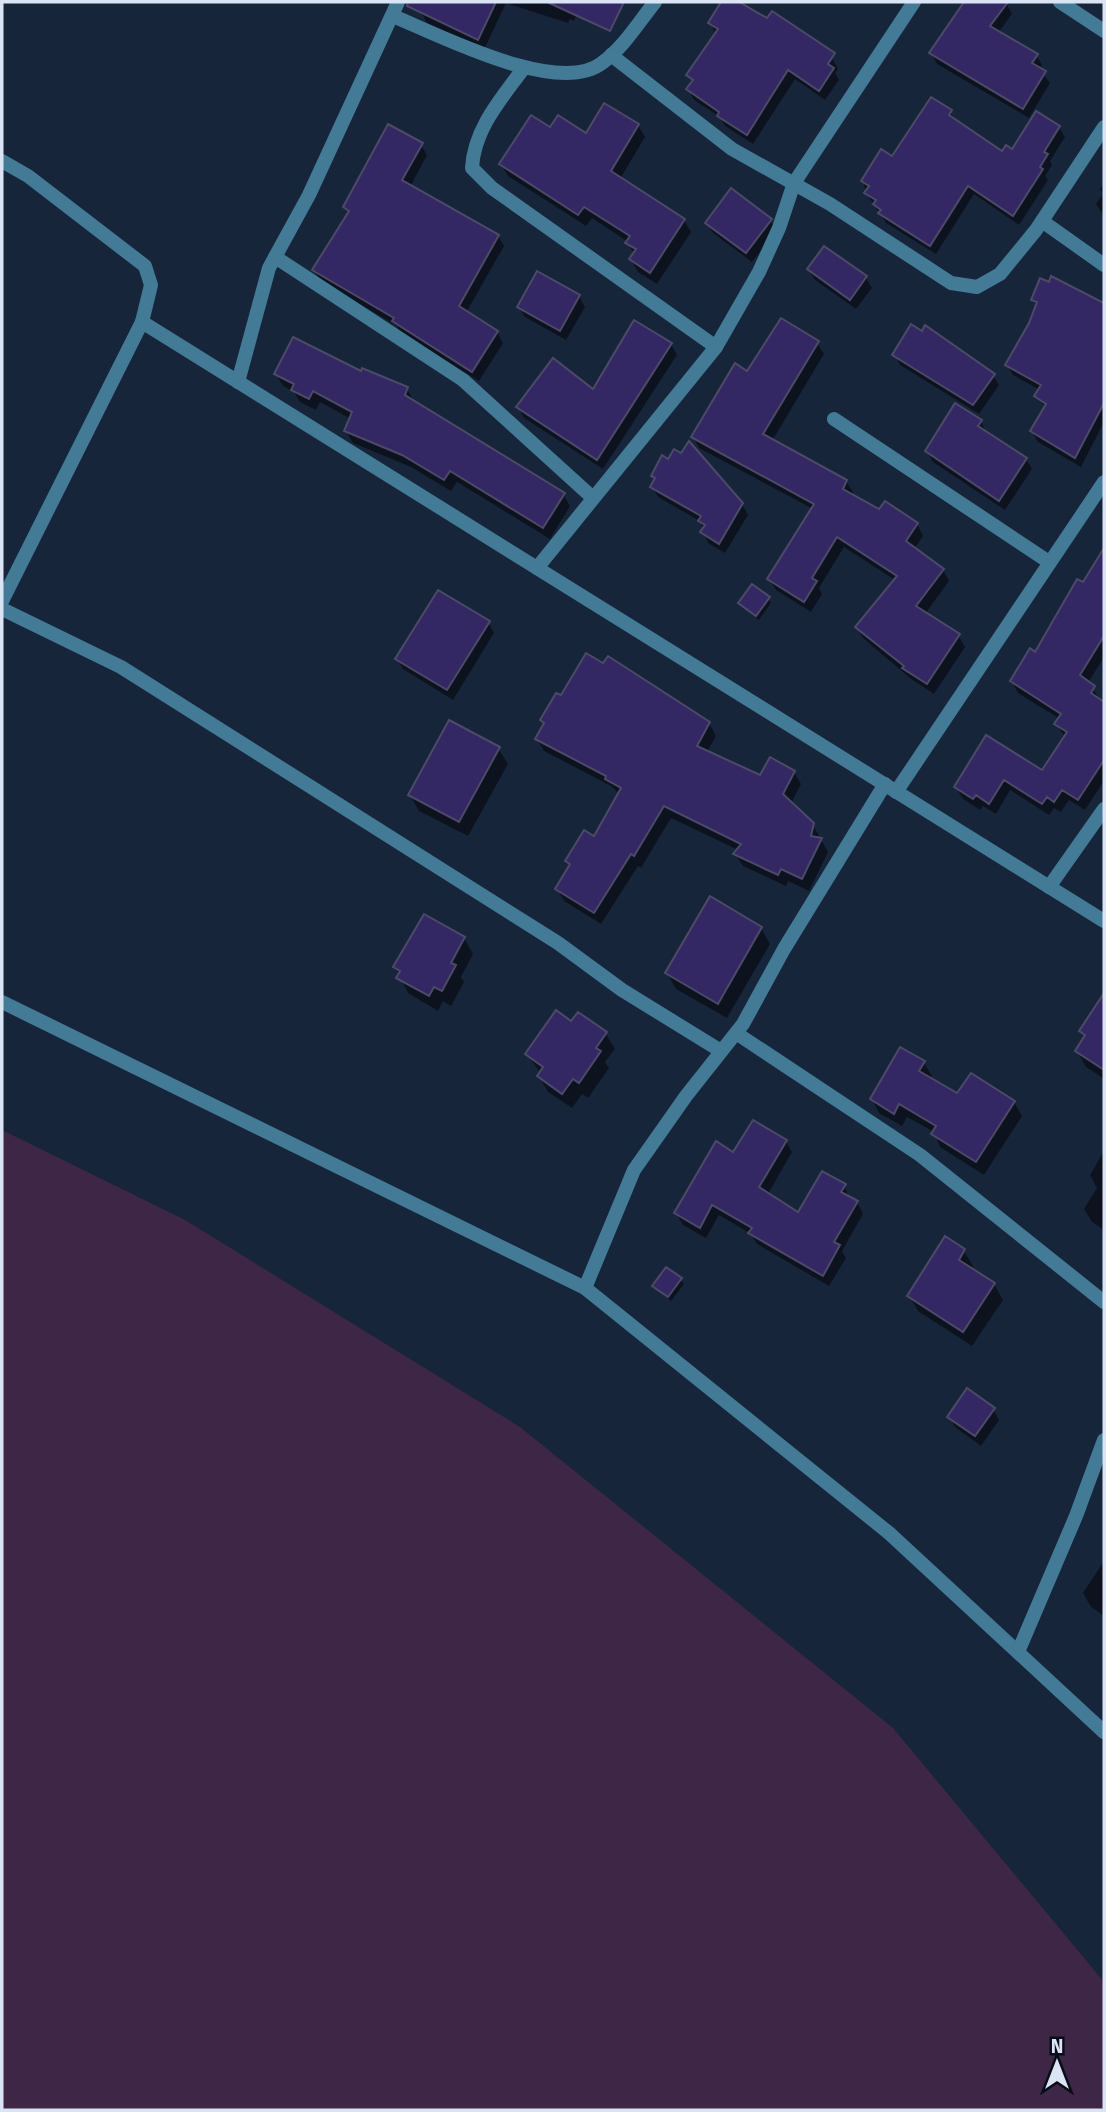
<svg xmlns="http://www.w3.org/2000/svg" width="1106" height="2112" font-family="'Fira Sans',sans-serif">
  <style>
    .green { fill: #3e2647 }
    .shadow { fill: #0007 }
    .building { fill: #332864; stroke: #4c4a67; stroke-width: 2 }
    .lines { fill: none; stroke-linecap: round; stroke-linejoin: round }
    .minor { stroke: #437a96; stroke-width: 14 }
  </style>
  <rect width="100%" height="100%" fill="#17253b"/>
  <!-- green -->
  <path class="green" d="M2,1130l183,90 335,207 373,301 211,254v128h-1102z"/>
  <!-- shadow -->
  <g class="shadow">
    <path d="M425,2h157l-8,19 -4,-2 -2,4 -62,-20 -22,47 -57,-27 -6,-11z"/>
    <path d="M723,2h12l97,56 6,11 -3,4 4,7 -14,20 -30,-21 -42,65 -28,-18 -5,-9 -26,-17 -6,-11 5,-6 -5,-8 28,-41 -6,-11z"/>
    <path d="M967,2l39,1 6,11 -14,19 38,22 6,10 -2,5 10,13 -21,35 -92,-54 -6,-11z"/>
    <path d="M950,112l7,10 46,31 56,-26 6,10 -15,24 2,4 -7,11 3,4 -29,45 -45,-31 -38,60 -50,-31 -20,-30 -3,-12z"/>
    <path d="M638,125l7,12 -25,42 64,41 7,12 -34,52 -19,-12 -7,-12 3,-5 -6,-13 -36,-24 -6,8 -78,-50 -7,-12 49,-34 36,6z"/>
    <path d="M421,145l6,10 -17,32 88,49 6,10 -38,67 31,19 6,11 -24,38 -79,-49 -3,-6 -77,-46 -6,-10 35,-55 -4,-8z"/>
    <path d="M1104,184v32l-8,-12 7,-10 -3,-5z"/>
    <path d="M770,220l6,11 -24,31 -39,-29 -6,-10z"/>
    <path d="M824,248l42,30 6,10 -16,21 -41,-29 -6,-10z"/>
    <path d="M1052,278l52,27v117l-23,45 -43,-25 -6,-11 14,-23 -10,-12 4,-6 -27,-15 -6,-10 23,-41 7,-17 -4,-7z"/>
    <path d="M579,296l6,11 -19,33 -41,-23 -6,-10z"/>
    <path d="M923,333l70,42 6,10 -20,29 -79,-49 -5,-10z"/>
    <path d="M817,343l7,11 -52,87 74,40 7,11 -2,4 29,15 37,13 6,12 -9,13 29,21 6,11 -24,33 33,21 7,12 -31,47 -23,-15 -48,-41 -6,-11 38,-47 -51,-33 -25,41 3,6 -11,18 -35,-22 -7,-11 44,-70 -114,-61 -6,-11 55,-63z"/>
    <path d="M671,344l6,11 -74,114 -79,-51 -6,-11 76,-16z"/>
    <path d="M362,373l45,16 7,12 149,93 7,12 -20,33 -93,-57 -6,9 -40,-24 -58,-24 -7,-12 5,-12 -31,-17 -4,8 -16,-8 -6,-10 -11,-6 -7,-12z"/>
    <path d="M981,421l5,12 40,26 6,10 -27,41 -72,-48 -6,-11z"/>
    <path d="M682,456l60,48 6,11 -23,38 -17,-10 -8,-22 -42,-24 -6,-10 4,-6 -3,-5 15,-14z"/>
    <path d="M1094,568l10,6v83l-16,26 16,21v77l-19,29 -16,-10 -8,12 -7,-4 -5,7 -39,-25 -14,24 -13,-8 -3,4 -17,-11 -7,-12 87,-15 22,-35 -9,-13 4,-5 -42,-26 -6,-12 24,-27z"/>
    <path d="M768,598l3,5 -12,17 -19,-16z"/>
    <path d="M488,622l6,11 -41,67 -50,-31 -6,-10z"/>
    <path d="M542,720l167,3 7,13 -9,16 54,25 33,-5 7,12 -10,20 22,21 15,27 -19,39 -21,-10 -2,5 -43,-20 -8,-12 3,-4 -67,-32 -30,50 -3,-2 -37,58 -37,-23 -7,-12 13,-22 -3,-6 27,-22 25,-45 -8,-8 -67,-35 -7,-12 8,-14z"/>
    <path d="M498,748l10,16 -40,72 -49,-25 -9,-16z"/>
    <path d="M761,928l9,16 -43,74 -51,-29 -9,-16z"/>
    <path d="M464,938l9,16 -12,23 3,5 -13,24 -8,-5 -5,10 -30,-18 -13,-26z"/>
    <path d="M1104,1010v69l-18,-12 -9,-16 8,-13 -4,-7z"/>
    <path d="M572,1023l33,10 10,16 -10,13 4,6 -21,30 -6,-4 -10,14 -24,-16 -9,-16 2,-2 -14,-20z"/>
    <path d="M901,1049l23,14 8,13 -2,3 28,17 56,6 8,14 -38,59 -44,-28 -6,-15 -27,-15 -5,9 -23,-13 -7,-14z"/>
    <path d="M786,1141l6,11 -24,42 31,20 45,-28 6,13 7,3 6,12 -21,37 4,7 -17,28 -72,-42 -6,-10 -32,-19 -13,23 -23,-13 -7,-12 58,-58z"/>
    <path d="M1104,1151v79l-12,-8 -8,-13 13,-21 -7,-13z"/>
    <path d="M964,1251l9,15 -2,4 23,14 9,16 -31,46 -54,-35 -9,-15z"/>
    <path d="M681,1280l3,4 -13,17 -17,-15z"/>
    <path d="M993,1409l6,11 -18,26 -26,-19 -6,-10z"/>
    <path d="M1104,1561v55l-13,-9 -8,-14z"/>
  </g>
  <!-- building -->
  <g class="building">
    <path d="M408,2h88l-18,38 -71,-34z"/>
    <path d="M547,2h77l-14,29z"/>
    <path d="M721,2h18l28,16 5,-7 63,42 -7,11 6,4 -15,23 -31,-21 -41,65 -30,-19 2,-4 -33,-23 7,-9 -7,-5 32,-46 -10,-6z"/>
    <path d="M964,2h44l-18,24 48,28 -6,9 14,8 -23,38 -94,-56z"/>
    <path d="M931,97l21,13 -3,5 53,36 4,-6 6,4 24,-38 24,15 -16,26 4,2 -8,13 3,2 -30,47 -45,-30 -38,60 -52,-33 3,-3 -8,-6 3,-4 -12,-7 5,-7 -8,-5 20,-32 11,7z"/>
    <path d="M604,103l35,21 -28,47 74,48 -35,54 -21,-14 7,-10 -11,-6 5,-7 -46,-29 -6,8 -79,-51 32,-49 19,12 8,-12 28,18z"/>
    <path d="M388,124l35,19 -21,37 97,55 -40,71 39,25 -26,41 -80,-51 2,-3 -82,-48 37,-59 -6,-4z"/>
    <path d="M731,188l41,31 -26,34 -41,-30z"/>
    <path d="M824,246l43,30 -17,24 -43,-31z"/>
    <path d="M537,271l43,24 -20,36 -43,-24z"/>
    <path d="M1051,276l53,27v100l-29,55 -45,-27 16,-27 -12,-8 7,-11 -36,-20 24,-42 8,-21 -6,-2 9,-22 9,4z"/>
    <path d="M781,318l38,23 -56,93 84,46 -4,9 36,20 6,-8 33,22 -12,18 38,28 -28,37 44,28 -33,50 -25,-16 2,-2 -49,-39 42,-51 -60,-39 -25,41 5,3 -13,21 -37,-23 47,-75 -123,-67 44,-74 12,8z"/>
    <path d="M634,320l38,23 -75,117 -81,-53 37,-49 40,31z"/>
    <path d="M911,324l11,7 3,-6 70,49 -22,31 -81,-50z"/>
    <path d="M293,337l68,34 1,-3 46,19 -3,8 160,98 -22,35 -93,-57 -6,9 -42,-25 -58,-24 8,-19 -39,-21 -4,8 -18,-9 3,-6 -20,-10z"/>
    <path d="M955,403l27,17 -4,6 49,32 -28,43 -74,-50z"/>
    <path d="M689,441l54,62 -24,41 -19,-12 5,-7 -7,-4 3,-5 -51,-29 5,-9 -4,-2 11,-21 6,4 6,-10 7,4z"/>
    <path d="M1104,548v88l-24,39 15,11 -4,7 13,9v58l-26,40 -16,-10 -8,12 -7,-5 -5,7 -38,-24 -15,24 -13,-9 -3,4 -19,-12 32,-52 56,35 25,-38 -13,-8 7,-10 -51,-33 20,-33 5,4 42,-73 6,3z"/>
    <path d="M752,584l18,13 -14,19 -18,-13z"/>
    <path d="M438,590l52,31 -43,69 -52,-31z"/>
    <path d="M586,653l17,10 5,-7 102,66 -13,24 63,29 10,-18 25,14 -12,23 31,29 -3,13 11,2 -20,41 -21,-10 -3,6 -45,-21 8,-10 -77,-38 -30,50 -3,-2 -37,59 -39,-24 15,-25 -5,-3 19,-31 10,6 27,-48 -16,-9 1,-3 -71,-37 9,-16 -4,-3 16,-27 5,2z"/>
    <path d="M449,720l51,27 -41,75 -51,-27z"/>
    <path d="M710,896l52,31 -44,77 -53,-31z"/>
    <path d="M424,914l41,23 -14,26 5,2 -14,26 -8,-4 -5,9 -33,-18 4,-7 -7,-4z"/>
    <path d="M1104,993v77l-29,-19 10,-16 -6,-4z"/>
    <path d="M556,1010l15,11 7,-9 29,20 -11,16 5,3 -22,32 -6,-4 -11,15 -25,-18 6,-9 -18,-13z"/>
    <path d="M900,1047l25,14 -6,10 38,22 14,-20 44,28 -39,61 -45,-28 5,-8 -37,-22 -5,10 -24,-15z"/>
    <path d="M753,1120l34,20 -28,47 39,25 24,-41 24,13 -5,8 17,9 -24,41 6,3 -17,31 -75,-43 4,-5 -40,-23 -12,23 -26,-15 42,-72 17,11z"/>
    <path d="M945,1236l20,13 -6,11 36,23 -32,49 -56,-36z"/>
    <path d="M666,1267l16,11 -14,19 -16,-11z"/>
    <path d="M967,1388l28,20 -20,28 -28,-19z"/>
  </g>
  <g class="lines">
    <!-- minor -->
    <g class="minor">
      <path d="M1060,2l44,29"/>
      <path d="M393,16c46,19 165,81 209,47 22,-16 36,-40 53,-61"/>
      <path d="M611,55l121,94 98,55 121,79 26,4 23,-13 36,-44 68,-103"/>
      <path d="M523,69c-22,30 -49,60 -51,99l20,20 224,159"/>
      <path d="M2,161l26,15 117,90 6,19 -9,37 -140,279"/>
      <path d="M1042,221l62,44"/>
      <path d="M275,257l188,123 130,118"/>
      <path d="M142,322l962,599"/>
      <path d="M238,382l31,-114 40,-73 89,-193"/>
      <path d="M834,419l215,143"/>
      <path d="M537,568l179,-221 43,-75 20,-44 15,-45 120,-181"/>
      <path d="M2,609l119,58 437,276 64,47 99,61"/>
      <path d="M896,792l208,-310"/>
      <path d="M1049,887l55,-78"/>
      <path d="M2,1002l583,286 304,245 215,199"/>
      <path d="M736,1033l184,122 184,147"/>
      <path d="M585,1288l49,-118 52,-74 57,-72 41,-75 101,-165"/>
      <path d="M1018,1652l58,-136 28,-76"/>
    </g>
  </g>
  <!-- border -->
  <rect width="1106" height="2112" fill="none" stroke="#dbe4f4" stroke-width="7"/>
  <!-- north arrow -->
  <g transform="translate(1057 2063)" stroke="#080e18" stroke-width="5" paint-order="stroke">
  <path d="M0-5L12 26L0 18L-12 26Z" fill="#dbe4f4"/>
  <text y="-10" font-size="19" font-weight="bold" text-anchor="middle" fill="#dbe4f4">N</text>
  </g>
</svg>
